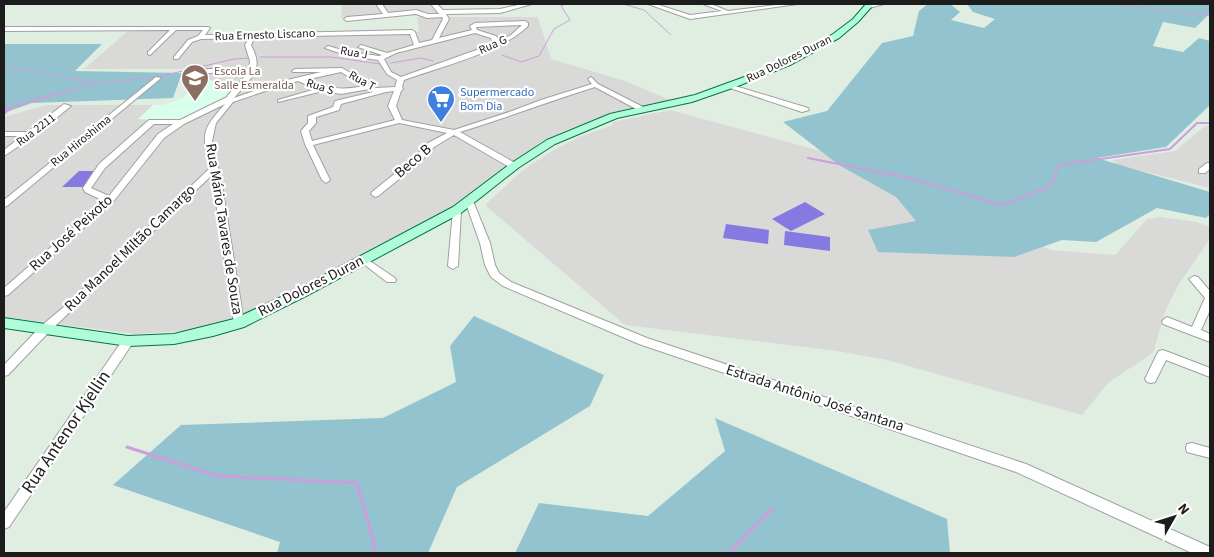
<svg xmlns="http://www.w3.org/2000/svg" width="1214" height="557" font-family="'Source Sans 3',sans-serif">
  <style>
    .residential { fill: #d9dad8 }
    .education { fill: #d8ffeb }
    .forest { fill: #93c3cf }
    .pitch { fill: #857ae1 }
    .lines { fill: none; stroke-linecap: round; stroke-linejoin: round }
    .stream-far2 { stroke: #cc9ede; stroke-width: 1 }
    .stream-far1 { stroke: #cc9ede; stroke-width: 2 }
    .stream { stroke: #cc9ede; stroke-width: 3 }
    .street-casing { stroke: #a0a0a0; stroke-width: 2 }
    .secondary-casing { stroke: #007546; stroke-width: 2 }
    .street { fill: #fff; fill-rule: evenodd }
    .secondary { fill: #b0fcd9; fill-rule: evenodd }
    .labels { text-anchor: middle; dominant-baseline: central; stroke-width: 4.5; stroke-linejoin: round; paint-order: stroke }
    .far-street-label { font-size: 12px; fill: #1c1c1c; stroke: #fff }
    .far-education-label { font-size: 12px; fill: #785e54; stroke: #fff; text-anchor: start }
    .far-shop-label { font-size: 12px; fill: #366cbe; stroke: #fff; text-anchor: start }
    .street-label { font-size: 15px; fill: #1c1c1c; stroke: #fff }
    .near-street-label { font-size: 18px; fill: #1c1c1c; stroke: #fff }
  </style>
  <rect width="100%" height="100%" fill="#e0eee2"/>
  <!-- residential -->
  <g class="residential">
    <path d="M342,4h88l8,9 -23,-2 -74,7z"/>
    <path d="M417,17h121l13,42 74,22 45,19 -69,17 -37,14 -23,11 -81,62 -198,103 -42,18 -37,6 -48,3 -131,-17v-200l42,-12h116l21,-7 17,-20 -11,-1 3,-8h-108l46,-40h71l-6,9 224,-6z"/>
    <path d="M670,110l173,47 208,93 64,5 32,-36 14,-2 36,5 13,5v12l-31,45 -13,25 -13,44 -44,29 -27,33 -195,-55 -50,-9 -212,-26 -138,-118 -1,-3 37,-34 29,-19 27,-14 34,-12v-3z"/>
    <path d="M1205,126h5v62l-92,-23 -6,-5 63,-9z"/>
  </g>
  <!-- education -->
  <path class="education" d="M198,80l44,1 -17,18 -46,22 -41,-2 15,-14h9l21,-7z"/>
  <!-- forest -->
  <g class="forest">
    <path d="M928,4h22l10,8 -9,8 33,8 11,-9 -22,-7 -6,-8h243v9l-15,15 -32,-6 -10,24 30,6 16,-14 11,3v64l-44,42 -69,11 113,34v22l-4,4 -49,-10 -61,34 -34,-2 -48,17 -136,-5 -10,-22 48,-9 -20,-24 -57,-32 -56,-43 44,-11 55,-68 31,-7 6,-25z"/>
    <path d="M4,44h98l-27,27 107,2 -9,25 -141,5 -28,10z"/>
    <path d="M474,316l130,59 -14,31 -133,81 -29,66h-151l3,-11 -167,-57 68,-60 202,-7 73,-36 -6,-36z"/>
    <path d="M715,418l232,101 3,34h-435l24,-50 109,13 77,-65z"/>
  </g>
  <!-- pitch -->
  <g class="pitch">
    <path d="M79,171h19l-14,16h-22z"/>
    <path d="M805,202l20,12 -34,17 -19,-12z"/>
    <path d="M726,224l43,6 -1,14 -45,-6z"/>
    <path d="M785,231l45,6v14l-46,-6z"/>
  </g>
  <g class="lines">
    <!-- stream-far2 -->
    <g class="stream-far2">
      <path d="M623,4l21,6 27,25"/>
      <path d="M1117,4l93,12"/>
      <path d="M502,55l19,7 18,-6 15,-27 16,-9 -9,-14 4,-2"/>
      <path d="M260,57h71l49,7"/>
      <path d="M391,63l30,-5 12,3"/>
      <path d="M4,66l92,17"/>
      <path d="M63,92l33,-9 57,-5 81,-19 17,-1"/>
    </g>
    <!-- stream-far1 -->
    <g class="stream-far1">
      <path d="M4,109l63,-18"/>
      <path d="M4,114l8,-7"/>
      <path d="M808,158l102,20 92,27 49,-19 8,-21 111,-16 27,-26h13"/>
    </g>
    <!-- stream -->
    <g class="stream">
      <path d="M127,447l90,29 140,7 18,63 -3,7"/>
      <path d="M729,553l43,-44"/>
    </g>
    <!-- street casing -->
    <g class="street-casing">
      <g id="street">
        <path d="M376,4h6l6,9 28,-3 12,4h11l-8,-10h6l6,6 57,-1 23,-5h9l-32,9 -54,1 3,5 -10,19 33,-8 -2,-4 5,-3 50,-2 3,2v3c-26,26 -88,41 -124,54l-2,7 1,2 -2,2 -5,15 6,14 52,10 58,-19 29,-11 51,-16 -4,-5 3,-2 7,7 47,24 -7,2 -43,-23c-45,14 -89,31 -135,45l57,32v4h-6l-57,-33 -20,12 -15,16 -41,33 -3,1 -4,-3 1,-2 41,-33 15,-16 19,-10 -48,-10 -86,22 17,35 -4,3 -4,-3 -17,-36 -4,-13 7,-8v-7l25,-9 2,-6 38,-9 -4,-3 -28,5 -18,-3 -45,11v-2l38,-11 -18,-8 -15,4 -50,17 -17,21 -4,18 9,38 23,144 -1,3 -4,1 -5,-4 -22,-148 -163,157 -41,43 -4,1v-11l37,-39 24,-20 145,-138c-8,-35 -9,-37 15,-64l-41,20 -20,14 -51,64 -105,93 -4,1v-8l100,-87 -19,-9 -2,-4 16,-24 50,-44h31l47,-23 1,-2 20,-22h-40l-14,2 -3,-2 1,-1 16,-3h41l1,-8 -5,-16 4,-7 -48,1 -9,3 -14,17h-4v-2l14,-17 10,-4 5,-6h-27l-26,25 -2,-1v-2l22,-22 -166,1v-4h205l1,1 -5,7 207,-5 3,2 4,11 13,-3 11,-21 -1,-2 -15,1 -11,-4 -69,7 -3,-2 3,-2 36,-3zM522,25l-11,10 -12,6 -3,-5 -19,-6 -1,-3zM475,33l16,5 2,6 -92,33 -10,-5 -7,-13 12,-6zM410,34l4,11 -27,8 -26,-8 -3,2 24,8 -3,1 -30,-4 -21,-6 -3,2 23,8 30,4 9,14 10,6 -2,7 -19,1 -34,-20 -47,1 -3,2 1,1h28l-42,10 -45,16 23,-27 -1,-2c2,-9 -1,-16 -5,-24l4,-8zM341,72l23,14c-22,5 -38,2 -59,-6zM394,91l-6,15 7,14 -83,21 -3,-10 7,-8v-6l23,-7 2,-6 45,-12zM154,124h19l-15,10 -49,62 -18,-8 14,-20z"/>
        <path d="M648,4h8l34,11 32,-4 -19,-7h8l17,7 55,-7h14l-107,15z"/>
        <path d="M873,4h11l-15,4 -3,-2z"/>
        <path d="M156,77l5,1 -154,128 -3,1v-7z"/>
        <path d="M732,85l76,23 1,2 -7,2 -72,-24 -1,-1z"/>
        <path d="M64,104l7,2 -37,30 -30,20v-6l18,-14h-18v-4h24z"/>
        <path d="M1207,163h3v6l-5,4h-6v-4z"/>
        <path d="M469,198l4,3 17,42 5,22 4,8 12,9 136,56 379,126 184,83v6h-18l-176,-81 -377,-128 -136,-58 -12,-9 -6,-12 -5,-22 -15,-42z"/>
        <path d="M457,207l4,3 -3,56 -5,3 -5,-3 5,-56z"/>
        <path d="M364,257l31,21 1,2 -1,2h-8l-26,-20 -2,-2 2,-2z"/>
        <path d="M1194,276l4,1 12,14v19l-9,20 9,4v8l-47,-18 -1,-3 5,-4 25,10 13,-29 -16,-19z"/>
        <path d="M128,337l4,1 2,3 -2,3 -123,183 -5,2v-17l120,-174z"/>
        <path d="M1163,350l47,18v9l-44,-17 -11,22 -4,1 -4,-1 -2,-3 12,-25 2,-3z"/>
        <path d="M1192,443l18,5v10l-23,-6 -1,-4 1,-4z"/>
      </g>
    </g>
    <!-- secondary casing -->
    <g class="secondary-casing">
      <path id="secondary" d="M866,4h8l-16,18 -19,16 -49,27 -52,21 -46,16 -75,16 -62,26 -37,24 -57,45 -155,83 -62,31 -31,9 -39,8 -46,2 -124,-18v-10l124,18 46,-2 60,-15 62,-29 157,-83 57,-43 37,-24 63,-26 85,-19 63,-23 52,-24 23,-14 20,-15z"/>
    </g>
    <!-- street -->
    <use href="#street" class="street"/>
    <!-- secondary -->
    <use href="#secondary" class="secondary"/>
  </g>
  <!-- icons -->
  <defs>
    <g id="school-pin" transform="scale(1.4375)"><path d="M0 17L-7.5 6A9.5 9.5 0 1 1 7.5 6Z" fill="#8d6e63" stroke="#fff"/><path d="M0-5L7-2L0 1L-7-2ZM-4 1L0 2.5L4 1V4Q0 6-4 4Z" fill="#fff"/></g>
    <g id="supermarket-pin" transform="scale(1.4375)"><path d="M0 17L-7.5 6A9.5 9.5 0 1 1 7.5 6Z" fill="#3f7fe0" stroke="#fff"/><path d="M-6-5.5h2.5l.6 2H6L4.5 2H-2.5L-4.4-4H-6ZM-1.5 3.2a1.3 1.3 0 1 0 .1 0ZM3 3.2a1.3 1.3 0 1 0 .1 0Z" fill="#fff"/></g>
  </defs>
  <g fill-rule="evenodd">
    <use href="#school-pin" x="195" y="78"/>
    <use href="#supermarket-pin" x="441" y="99"/>
  </g>
  <g class="labels">
    <!-- far-street labels -->
    <g class="far-street-label">
      <text transform="translate(265 35) rotate(-2)">Rua Ernesto Liscano</text>
      <text transform="translate(493 45) rotate(-24)">Rua G</text>
      <text transform="translate(354 53) rotate(10)">Rua J</text>
      <text transform="translate(789 59) rotate(-26)">Rua Dolores Duran</text>
      <text transform="translate(362 81) rotate(29)">Rua T</text>
      <text transform="translate(320 87) rotate(18)">Rua S</text>
      <text transform="translate(36 130) rotate(-37)">Rua 2211</text>
      <text transform="translate(81 141) rotate(-39)">Rua Hiroshima</text>
    </g>
    <!-- far-education labels -->
    <g class="far-education-label">
      <text x="214" y="71">Escola La<tspan x="214" dy="14">Salle Esmeralda</tspan></text>
    </g>
    <!-- far-shop labels -->
    <g class="far-shop-label">
      <text x="460" y="92">Supermercado<tspan x="460" dy="14">Bom Dia</tspan></text>
    </g>
    <!-- street labels -->
    <g class="street-label">
      <text transform="translate(413 161) rotate(-41)">Beco B</text>
      <text transform="translate(224 229) rotate(81)">Rua Mário Tavares de Souza</text>
      <text transform="translate(71 233) rotate(-42)">Rua José Peixoto</text>
      <text transform="translate(130 248) rotate(-44)">Rua Manoel Miltão Camargo</text>
      <text transform="translate(311 286) rotate(-27)">Rua Dolores Duran</text>
      <text transform="translate(815 398) rotate(18)">Estrada Antônio José Santana</text>
    </g>
    <!-- near-street labels -->
    <g class="near-street-label">
      <text transform="translate(66 432) rotate(-56)">Rua Antenor Kjellin</text>
    </g>
  </g>
  <!-- border -->
  <rect width="1214" height="557" fill="none" stroke="#1c1c1c" stroke-width="10"/>
  <!-- north arrow -->
  <g transform="translate(1174 517) rotate(51)" stroke="#ffffff" stroke-width="4" paint-order="stroke">
  <path d="M0-4L9 19L0 12L-9 19Z" fill="#1c1c1c"/>
  <text y="-8" font-size="14" font-weight="bold" text-anchor="middle" fill="#1c1c1c">N</text>
  </g>
</svg>
